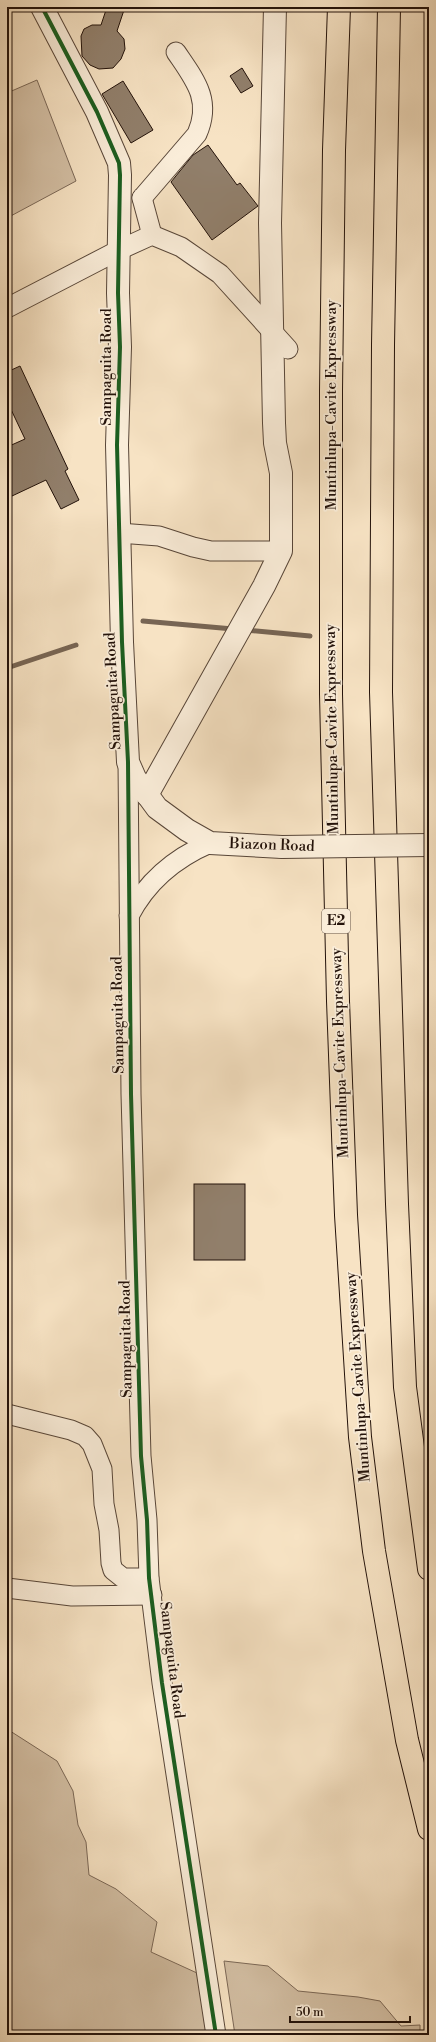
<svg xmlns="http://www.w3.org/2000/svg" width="436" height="2042" font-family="'Libre Bodoni',serif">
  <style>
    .green { fill: #d3bfa4; stroke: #7b6857 }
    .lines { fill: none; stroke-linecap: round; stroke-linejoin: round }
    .stream { stroke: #776554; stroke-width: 5 }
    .building { fill: #917f6b; stroke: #23120a }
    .minor-casing { stroke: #584638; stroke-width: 21 }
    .tertiary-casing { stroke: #584638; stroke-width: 24 }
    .motorway-casing { stroke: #23120a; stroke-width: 24 }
    .minor { stroke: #faedd9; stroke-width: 19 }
    .tertiary { stroke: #faedd9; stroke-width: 22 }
    .motorway { stroke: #f7e3c4; stroke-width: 22 }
    .tertiary-bridge-casing { stroke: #584638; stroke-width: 24; stroke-linecap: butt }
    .tertiary-bridge { stroke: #faedd9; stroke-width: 22 }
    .cycleway-casing { stroke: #faedd9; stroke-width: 6 }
    .cycleway { stroke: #1b5e20; stroke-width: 4 }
    .labels { text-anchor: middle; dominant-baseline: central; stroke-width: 3.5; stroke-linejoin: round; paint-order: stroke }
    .shield { fill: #faedd9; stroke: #645448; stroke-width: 1 }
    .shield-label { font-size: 14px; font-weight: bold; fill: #23120a }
    .street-label { font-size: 15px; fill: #23120a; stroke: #faedd9 }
  </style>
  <rect width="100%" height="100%" fill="#f7e3c4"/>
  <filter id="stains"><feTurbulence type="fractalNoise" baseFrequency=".005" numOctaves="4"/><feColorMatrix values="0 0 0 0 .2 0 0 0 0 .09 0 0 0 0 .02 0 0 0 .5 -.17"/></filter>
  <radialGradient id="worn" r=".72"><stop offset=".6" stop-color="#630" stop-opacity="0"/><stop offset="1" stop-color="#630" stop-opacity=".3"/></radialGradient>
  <!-- green -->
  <g class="green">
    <path d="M37,80l39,101 -69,37v-125z"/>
    <path d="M7,1729l50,32 16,30 5,34 8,17 3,33 27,14 41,33 -6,30 46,21 10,62h-200z"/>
    <path d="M224,1961l44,5 30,25 60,6 22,4 21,25 19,-1v10h-185z"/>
  </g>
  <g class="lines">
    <!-- stream -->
    <g class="stream">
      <path d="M143,621l90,8"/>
      <path d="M245,630l65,6"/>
      <path d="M7,668l69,-23"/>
    </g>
  </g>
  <!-- building -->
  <g class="building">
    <path d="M107,7h18l-8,24 7,8 1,10 -4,10 -8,9 -14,1 -9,-4 -8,-9 -1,-20 3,-7 8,-4h9z"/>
    <path d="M242,68l11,18 -12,7 -11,-17z"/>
    <path d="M123,81l30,49 -22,13 -29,-49z"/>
    <path d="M208,145l29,40 3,-2 18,23 -46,34 -41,-58 22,-27z"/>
    <path d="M20,366l48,103 -3,2 14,29 -18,9 -15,-29 -34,16 -5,-11v-38l18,-8 -18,-38v-29z"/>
    <rect x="194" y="1184" width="51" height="76"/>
  </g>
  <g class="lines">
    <!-- minor casing -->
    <g class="minor-casing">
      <g id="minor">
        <path d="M142,198l55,-64c15,-34 -2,-54 -21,-82"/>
        <path d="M142,198l10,37"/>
        <path d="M7,308l112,-58 33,-15 29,12 39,27 68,75"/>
        <path d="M119,533l40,3 34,11 18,4h70"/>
        <path d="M128,762l3,332 10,362 6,64 2,58 13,105 54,352"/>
        <path d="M129,916c18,-35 46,-58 81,-73"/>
        <path d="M7,1414l64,16 14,6 7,8 10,25 2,35 5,26 2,33 2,7 10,8h26"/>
        <path d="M7,1588l65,8 80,-1"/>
      </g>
    </g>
    <!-- tertiary casing -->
    <g class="tertiary-casing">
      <g id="tertiary">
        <path d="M42,7l55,105 22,51 1,12 -2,118 2,54 -3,98 5,197 6,120 7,16 22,30 30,22 23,13 72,4"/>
        <path d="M147,795l117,-209 17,-35v-78l-6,-30 -1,-20 -4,-200 5,-216"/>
      </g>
    </g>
    <!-- motorway casing -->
    <g class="motorway-casing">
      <g id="motorway">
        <path d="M339,7l-5,143 -3,241v303l7,307 8,214 14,222 14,114 33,189 22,89"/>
        <path d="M389,7l-6,338 -2,347 16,512 8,183 24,182"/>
      </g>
    </g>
    <!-- minor -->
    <use href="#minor" class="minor"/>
    <!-- tertiary -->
    <use href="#tertiary" class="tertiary"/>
    <!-- motorway -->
    <use href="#motorway" class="motorway"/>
    <!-- tertiary-bridge casing -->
    <g class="tertiary-bridge-casing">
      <path id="tertiary-bridge" d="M282,847l147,-2"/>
    </g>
    <!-- tertiary-bridge -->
    <use href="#tertiary-bridge" class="tertiary-bridge"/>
    <!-- cycleway casing -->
    <g class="cycleway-casing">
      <path id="cycleway" d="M42,7l55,105 22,51 1,12 -2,118 2,54 -3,98 5,197 6,120 3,332 10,362 6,64 2,58 13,105 54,352"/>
    </g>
    <!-- cycleway -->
    <use href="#cycleway" class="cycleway"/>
  </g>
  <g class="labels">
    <!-- shield labels -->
    <rect class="shield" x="322" y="909" width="28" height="24" rx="3"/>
    <g class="shield-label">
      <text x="336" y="921">E2</text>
    </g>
    <!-- street labels -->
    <g class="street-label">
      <text transform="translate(106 367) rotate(-90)">Sampaguita Road</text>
      <text transform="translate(331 405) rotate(-90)">Muntinlupa-Cavite Expressway</text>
      <text transform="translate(113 691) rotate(-93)">Sampaguita Road</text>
      <text transform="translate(332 729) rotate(-91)">Muntinlupa-Cavite Expressway</text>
      <text transform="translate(272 845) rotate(2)">Biazon Road</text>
      <text transform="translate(118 1015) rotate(-91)">Sampaguita Road</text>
      <text transform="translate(340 1053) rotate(-92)">Muntinlupa-Cavite Expressway</text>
      <text transform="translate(126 1339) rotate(-91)">Sampaguita Road</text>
      <text transform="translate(358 1377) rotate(-94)">Muntinlupa-Cavite Expressway</text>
      <text transform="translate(172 1660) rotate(83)">Sampaguita Road</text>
    </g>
  </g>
  <!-- margin -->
  <rect width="436" height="2042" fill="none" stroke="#f7e3c4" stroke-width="24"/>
  <rect x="8" y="8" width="420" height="2026" fill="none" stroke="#23120a" stroke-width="2"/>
  <rect x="12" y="12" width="412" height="2018" fill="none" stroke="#23120a"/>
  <!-- scale -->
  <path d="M290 2016v6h120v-6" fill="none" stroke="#23120a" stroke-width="2"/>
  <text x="296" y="2016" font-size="12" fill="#23120a" stroke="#faedd9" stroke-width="3" paint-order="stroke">50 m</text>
  <rect width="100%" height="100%" filter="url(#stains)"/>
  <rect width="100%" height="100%" fill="url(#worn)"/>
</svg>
